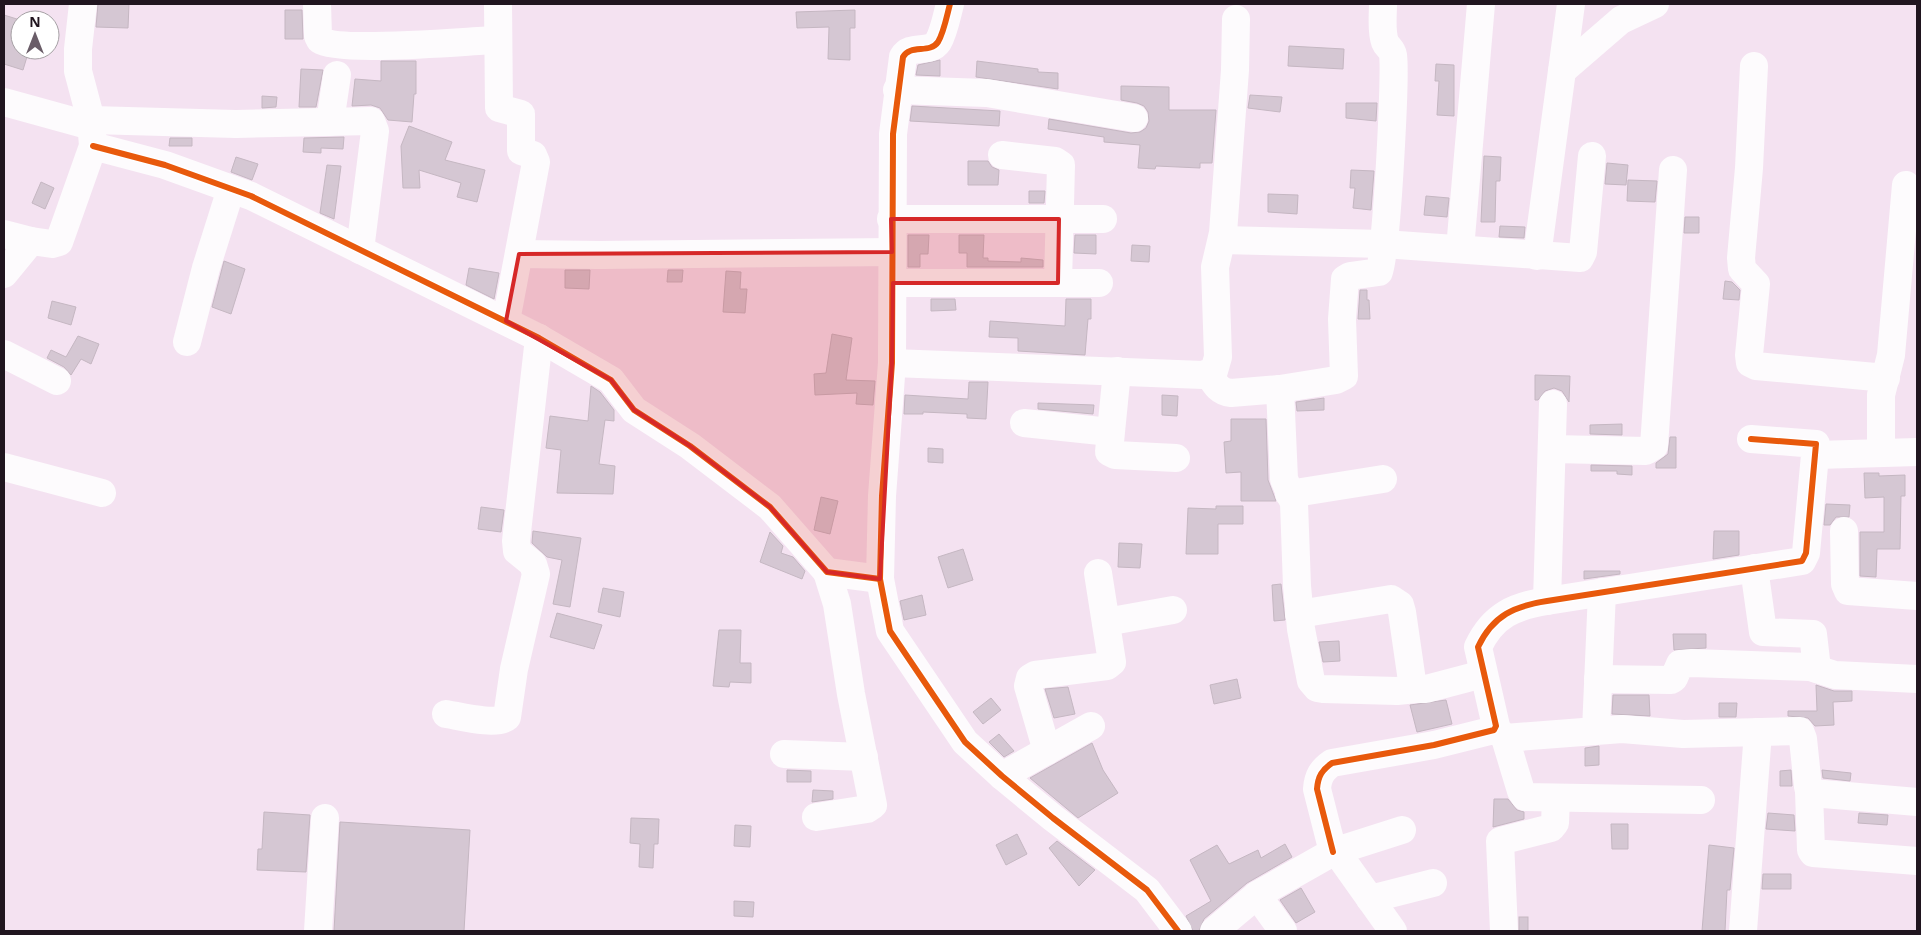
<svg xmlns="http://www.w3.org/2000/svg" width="1921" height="935" font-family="'Noto Sans',sans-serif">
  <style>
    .building { fill: #d5c7d3; stroke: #c5b7c2 }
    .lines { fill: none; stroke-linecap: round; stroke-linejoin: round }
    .minor { stroke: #fdfbfd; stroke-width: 28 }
    .cycleway-casing { stroke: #fff; stroke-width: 9 }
    .cycleway { stroke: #e8590c; stroke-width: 6 }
    .marked { fill: #d62828; fill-opacity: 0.2; stroke: #d62828; stroke-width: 4; stroke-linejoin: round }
  </style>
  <rect width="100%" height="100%" fill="#f4e2f1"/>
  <!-- building -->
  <g class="building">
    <path d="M98,4h31l-1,24 -32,-1z"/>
    <path d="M285,10h17l1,29h-18z"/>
    <path d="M855,10v18h-5v32l-22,-1 1,-32 -32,1 -1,-16z"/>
    <path d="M4,15l16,5v30h9l-6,20 -19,-6z"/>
    <path d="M1289,46l55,3 -1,20 -55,-3z"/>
    <path d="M940,60v16l-24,-1 2,-10z"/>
    <path d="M381,61h35v33h-2l-2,28 -24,-2 -8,-12 -9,-3 -19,1 3,-27 26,2z"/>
    <path d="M977,61l61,8v3l20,1v16l-82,-12z"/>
    <path d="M1436,64l18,1v51l-17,-1 2,-34h-4z"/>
    <path d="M301,69l22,1 -7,37h-17z"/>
    <path d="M1121,86l48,1v23h47l-4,53h-12v5l-44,-2 -1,3 -17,-1 2,-23 -36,-3v-5l-56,-8 1,-10 82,14 9,-1 6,-4 3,-7 -1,-9 -4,-6 -7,-3 -16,-3z"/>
    <path d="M1250,95l32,2 -2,15 -32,-4z"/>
    <path d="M262,96l15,1 -1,10 -14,1z"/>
    <path d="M1346,103h31l-1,18 -30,-3z"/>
    <path d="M912,106l88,5 -1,15 -89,-5z"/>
    <path d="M409,126l43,16 -7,18 40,10 -8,32 -20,-5 4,-14 -42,-13 1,18h-17l-2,-42z"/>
    <path d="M344,137l-1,12 -22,-1v5l-18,-1 1,-14z"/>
    <path d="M170,138h22v8h-23z"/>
    <path d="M1484,156l17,1 -1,24h-4l-1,41h-14z"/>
    <path d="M236,157l22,7 -6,16 -21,-8z"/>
    <path d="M968,161h20l4,6 7,3 -1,15h-30z"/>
    <path d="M1607,163l21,2 -2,20 -21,-1z"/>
    <path d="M327,165l14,1 -7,53 -14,-6z"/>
    <path d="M1351,170l23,1 -3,39 -18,-2 2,-20h-5z"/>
    <path d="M1628,180l29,1 -2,21 -28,-1z"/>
    <path d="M41,182l13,6 -9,21 -13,-6z"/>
    <path d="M1029,191h16l-1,12h-15z"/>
    <path d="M1268,194l30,1 -1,19 -29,-2z"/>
    <path d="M1426,196l23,2 -2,19 -23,-2z"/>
    <path d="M1685,217h14v16h-15z"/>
    <path d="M1500,226l25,1 -1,11 -25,-1z"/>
    <path d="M908,235h21l-1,19h-8v13h-12z"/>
    <path d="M959,235h25l-1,23h5v3l33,1v-4l22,2v7h-76v-14h-8z"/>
    <path d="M1075,235h21v19l-22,-1z"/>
    <path d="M1132,245l18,1 -1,16 -18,-1z"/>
    <path d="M224,261l21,8 -14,45 -19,-7z"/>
    <path d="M469,268l30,5 -5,26 -28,-14z"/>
    <path d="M565,270h25l-1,19 -24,-1z"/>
    <path d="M668,270h15l-1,12h-15z"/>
    <path d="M726,271l15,1 -1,17h7l-2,24 -22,-1z"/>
    <path d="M1725,281l7,1 8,8 -1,10 -16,-1z"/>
    <path d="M1360,290h7v10h2l1,19h-12z"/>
    <path d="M931,299h24l1,11 -25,1z"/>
    <path d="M1066,299h25v20h-3l-3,36 -67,-4v-13l-29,-1 1,-16 75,5z"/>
    <path d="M52,301l24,6 -5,18 -23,-7z"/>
    <path d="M832,334l20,4 -6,42 29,1 -2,24 -17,-1 1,-11 -42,2 -1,-21 12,-1z"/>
    <path d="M78,336l21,8 -8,20 -10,-5 -10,16 -7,-8 -17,-9 4,-8 15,7z"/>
    <path d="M1535,375l35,1 -1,26 -7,-11 -8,-3 -9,3 -7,9h-3z"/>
    <path d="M969,382h19l-2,37 -19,-1v-4l-44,-2v2h-19l1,-19 63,4z"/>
    <path d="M591,386l9,6 14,18v11l-9,-1 -6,44 16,2 -2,28 -56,-1 4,-43 -15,-2 4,-32 38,5z"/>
    <path d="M1162,395l16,1 -1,20 -15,-1z"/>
    <path d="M1324,398v12l-27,1 -1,-9z"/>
    <path d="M1038,403l56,2 -1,9 -55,-5z"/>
    <path d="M1231,419h35l2,61 8,21h-35v-29l-15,1 -2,-31 7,-1z"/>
    <path d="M1622,424v11l-32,-1v-9z"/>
    <path d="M1670,437h6v31h-20v-5l12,-9z"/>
    <path d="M928,448l15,1v14l-15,-1z"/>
    <path d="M1591,465l41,1v9l-15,-1v-3h-26z"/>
    <path d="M1864,473h15v3l26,-1v21h-4l-1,53h-23l-1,28 -16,-1v-44h24v-35l-19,1z"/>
    <path d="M821,497l17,4 -8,33 -16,-4z"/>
    <path d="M1826,504l24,1 -1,12h-13l-6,8h-6z"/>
    <path d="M1216,506h27v18h-25v30h-32l2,-46 28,1z"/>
    <path d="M481,507l23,3 -3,22 -23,-3z"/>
    <path d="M533,531l48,7 -11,69 -17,-3 9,-44 -15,-3 -15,-14z"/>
    <path d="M1714,531h25v24l-26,4z"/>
    <path d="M770,532l13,14 -2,7 12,4 12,14 -3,8 -42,-17z"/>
    <path d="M1119,543l23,1 -2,24 -22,-1z"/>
    <path d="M963,549l10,31 -25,8 -10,-31z"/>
    <path d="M1584,571h36v3l-36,5z"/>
    <path d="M1281,584l4,36 -11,1 -2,-36z"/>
    <path d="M603,588l21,4 -4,25 -22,-5z"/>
    <path d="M922,595l4,20 -22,5 -4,-19z"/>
    <path d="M557,613l45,12 -8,24 -44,-12z"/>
    <path d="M719,630h22l-1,33h11v20l-21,-1 -1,5 -16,-1z"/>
    <path d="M1673,634h33v14l-32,2z"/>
    <path d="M1339,641l1,20 -17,1 -4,-20z"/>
    <path d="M1237,679l4,19 -27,6 -4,-19z"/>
    <path d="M1816,685l18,6h18v10l-19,1 1,23 -19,1 -7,-8 -20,-2v-5h29z"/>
    <path d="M1068,687l7,27 -21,4 -9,-29z"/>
    <path d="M1613,695h36l1,21 -38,-2z"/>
    <path d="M991,698l10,12 -18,14 -10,-12z"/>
    <path d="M1446,700l6,24 -35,8 -7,-27z"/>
    <path d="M1719,703h18l-1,14h-17z"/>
    <path d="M999,734l15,17 -10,6 -15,-15z"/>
    <path d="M1092,743l11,27 15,23 -40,25 -48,-40z"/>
    <path d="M1599,746v19l-14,1v-18z"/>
    <path d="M787,770l24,1v11h-24z"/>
    <path d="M1791,770l1,16h-12v-15z"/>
    <path d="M1822,770l29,3 -1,8 -27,-3z"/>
    <path d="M813,790l20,1v8l-21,3z"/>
    <path d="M1494,799h14l9,11 7,2v7l-31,8z"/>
    <path d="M264,812l46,3 -4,57 -49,-2 1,-21h4z"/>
    <path d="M1768,813l26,2 1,16 -29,-2z"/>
    <path d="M1859,813l29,2 -1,10 -29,-2z"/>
    <path d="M631,818l28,1 -1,25h-4l-1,24 -14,-1 1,-23 -10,-1z"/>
    <path d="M340,822l130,8 -6,101h-130z"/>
    <path d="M1611,824h17v25h-16z"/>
    <path d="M735,825l16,1 -1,21 -16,-1z"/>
    <path d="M1017,834l10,20 -21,11 -10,-20z"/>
    <path d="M1057,841l38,29 -16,16 -30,-38z"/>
    <path d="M1285,844l7,13 -45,26 -43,36 -5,12h-6l-7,-15 25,-15 -21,-41 27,-15 12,19 29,-14 3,8z"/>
    <path d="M1709,845l25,3 -4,42h-3l-2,41h-23z"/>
    <path d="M1763,874h28v15h-29z"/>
    <path d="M1301,888l14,24 -19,11 -16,-23z"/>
    <path d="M734,901l20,1 -1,15 -19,-1z"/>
    <rect x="1519" y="917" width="9" height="14"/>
  </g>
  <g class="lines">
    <!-- minor -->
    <g class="minor">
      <path d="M317,4l1,32 2,4c19,13 147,1 177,0"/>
      <path d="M498,4l1,104 22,6v37l12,4 3,7 -30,159"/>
      <path d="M950,4c-3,11 -6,28 -12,38 -8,12 -28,2 -35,15l-10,77 -1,229 -10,133 -2,83 10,52 75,111 37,34 51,42 94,72 31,41"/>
      <path d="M1754,66l-5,102 -8,90 1,11 14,15 -7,71 1,8 6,3 130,12"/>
      <path d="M1562,71l59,-51 34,-16"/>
      <path d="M897,90l90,3 147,25"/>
      <path d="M4,102l87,24"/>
      <path d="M91,120l145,4 135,-3 4,10 -15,119"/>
      <path d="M330,122l7,-47"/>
      <path d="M93,146l72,19 86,31 288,142 72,42 23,30 56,36 80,61 57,65 53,7"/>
      <path d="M1002,155l53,6 6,4 -3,118"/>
      <path d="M891,219h212"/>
      <path d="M4,234l27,7"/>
      <path d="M1222,240l162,4 196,14 3,-6 9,-96"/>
      <path d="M1460,249l21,-245"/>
      <path d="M519,254l81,1 292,-3"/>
      <path d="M1537,256l34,-252"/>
      <path d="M4,274l27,-33 21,3 7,-2 34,-96 -2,-26 -13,-49v-22l5,-45"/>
      <path d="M893,283h206"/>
      <path d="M187,342l19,-74 25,-79"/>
      <path d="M4,354l53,27"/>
      <path d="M892,363l311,12 11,-4 4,-14 -3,-90 8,-34 12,-163 1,-51"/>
      <path d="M1117,371l-8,81 6,3 61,3"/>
      <path d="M1209,374c6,10 10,18 22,19l49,-4 56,-9 8,-4 -2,-57 3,-40 5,-3 29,-4c7,-10 17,-197 14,-217 -1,-6 -6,-8 -8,-13 -4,-11 -2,-27 -2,-38"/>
      <path d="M1280,389l4,90 10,24 3,83 4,43 10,52 6,7 6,1 74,2 19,-2"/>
      <path d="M1024,423l86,9"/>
      <path d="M1552,449l94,2 8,-5 19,-276"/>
      <path d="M1881,453v-58l10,-40 15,-170"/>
      <path d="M1817,455l100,-3"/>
      <path d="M4,467l98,26"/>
      <path d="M1289,494l94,-15"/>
      <path d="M1844,531l1,53 3,7 69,5"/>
      <path d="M1754,568l9,64 50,2 4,35"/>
      <path d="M1547,601l6,-197"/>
      <path d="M1299,614l92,-15 9,6 2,7 10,69 4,8h10l57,-15"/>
      <path d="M1106,622l67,-12"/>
      <path d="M1598,679l73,1 3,-2 6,-14 12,-1 118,4 25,8 82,4"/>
      <path d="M446,714c13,2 51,12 61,3l7,-48 22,-95 -3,-10 -16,-13 -1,-10 23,-203"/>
      <path d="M1495,728l10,10 16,53 4,6 176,3"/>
      <path d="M1596,730l6,-138"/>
      <path d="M1505,738l117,-9 61,5 117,-3 3,8 5,48 4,6 105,9"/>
      <path d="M1047,751l-19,-65 2,-8 5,-3 72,-9 5,-4 -14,-89"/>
      <path d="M784,754l80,3"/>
      <path d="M1002,776l89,-50"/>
      <path d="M1809,791l2,59 2,3 104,8"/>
      <path d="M816,817l51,-8 6,-4 -22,-111 -14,-90 -10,-32"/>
      <path d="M1336,851l57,80"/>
      <path d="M1333,852l-16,-63c1,-13 5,-19 15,-26l102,-18 60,-15 2,-4 -18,-79c15,-32 37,-41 69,-46l255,-40 4,-8 10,-109 -65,-5"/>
      <path d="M1257,895l26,36"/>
      <path d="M1370,899l63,-16"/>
      <path d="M318,931l7,-113"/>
      <path d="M1214,931l43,-36 76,-43 69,-22"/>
      <path d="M1504,931l-4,-90 51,-13 4,-5 1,-24"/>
      <path d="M1743,931l15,-199"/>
    </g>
    <!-- cycleway casing -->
    <g class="cycleway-casing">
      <g id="cycleway">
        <path d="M950,4c-3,11 -6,28 -12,38 -8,12 -28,2 -35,15l-10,77 -1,229 -10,133 -2,83 10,52 75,111 37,34 51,42 94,72 31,41"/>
        <path d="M93,146l72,19 86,31 288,142 72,42 23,30 56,36 80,61 57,65 53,7"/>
        <path d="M1333,852l-16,-63c1,-13 5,-19 15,-26l102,-18 60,-15 2,-4 -18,-79c15,-32 37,-41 69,-46l255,-40 4,-8 10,-109 -65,-5"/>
      </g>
    </g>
    <!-- cycleway -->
    <use href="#cycleway" class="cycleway"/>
  </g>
  <!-- marked area -->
  <path class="marked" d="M891,219h168l-1,64h-165l-1,80 -12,216 -53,-7 -57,-65 -80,-61 -56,-36 -23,-30 -105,-59 13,-67 373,-2z"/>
  <!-- border -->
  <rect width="1921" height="935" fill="none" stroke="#20151f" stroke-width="10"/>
  <!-- north arrow -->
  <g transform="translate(35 35)"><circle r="24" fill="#ffffff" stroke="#a6a1a5"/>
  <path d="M0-4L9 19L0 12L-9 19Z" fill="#6a5d68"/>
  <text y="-8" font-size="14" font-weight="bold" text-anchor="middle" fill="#20151f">N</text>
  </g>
</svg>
